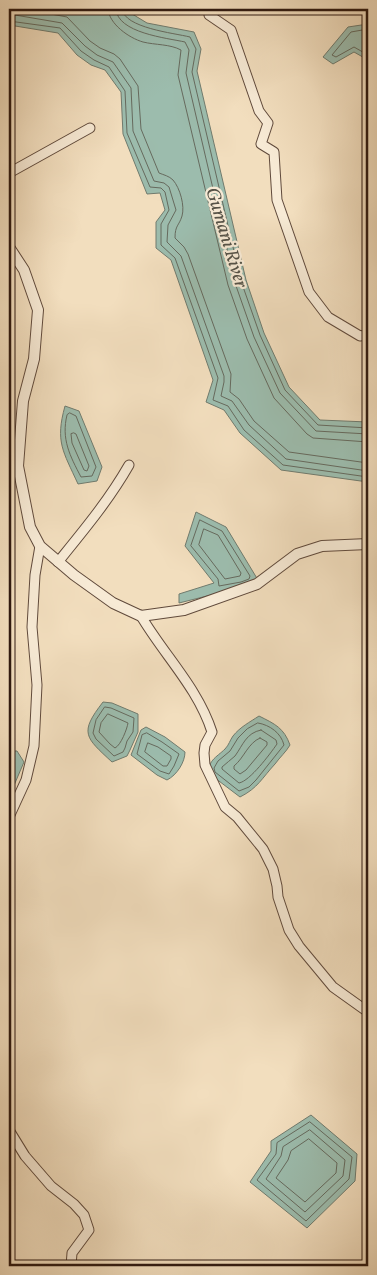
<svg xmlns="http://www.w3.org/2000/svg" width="377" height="1275" font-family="Vollkorn,serif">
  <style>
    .water { fill: #9cbcad; stroke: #707b6e }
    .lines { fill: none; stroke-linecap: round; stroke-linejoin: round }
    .shore { stroke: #666a5e; stroke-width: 1 }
    .minor-casing { stroke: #604a3c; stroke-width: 11 }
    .tertiary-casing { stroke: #604a3c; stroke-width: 12 }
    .minor { stroke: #f7ead5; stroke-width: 9 }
    .tertiary { stroke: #f7ead5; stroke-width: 10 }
    .labels { text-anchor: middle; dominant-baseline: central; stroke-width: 4.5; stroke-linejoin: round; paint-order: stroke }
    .water-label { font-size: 19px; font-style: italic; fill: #555247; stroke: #f7ead5 }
  </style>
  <rect width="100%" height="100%" fill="#f2debe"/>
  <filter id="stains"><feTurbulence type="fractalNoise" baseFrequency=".004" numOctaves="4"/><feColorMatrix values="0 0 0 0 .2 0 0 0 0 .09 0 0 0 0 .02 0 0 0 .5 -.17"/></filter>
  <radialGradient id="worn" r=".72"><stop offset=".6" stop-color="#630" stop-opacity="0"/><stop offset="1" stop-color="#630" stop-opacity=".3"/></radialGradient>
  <!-- water -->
  <g class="water">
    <path d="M9,9h115l23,14 47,9 7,17 -4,22 49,209 18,53 25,54 31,33 48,2v60l-87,-12 -41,-37 -16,-23 -18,-8 7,-22 -42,-120 -15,-12v-26l9,-12 -5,-17 -13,1 -24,-60 -2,-42 -16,-22 -14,-5 -14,-10 -19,-22 -49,-8z"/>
    <path d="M368,24v36l-14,-8 -21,12 -10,-7 25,-30z"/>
    <path d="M65,406l14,5 23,56 -5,14 -19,3c-15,-33 -23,-42 -13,-78z"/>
    <path d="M196,512l30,15 32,53 -15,7 -64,16v-9l35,-11 -29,-37z"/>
    <path d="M103,702l9,1 26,11v18l-8,18 -3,6 -15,6c-27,-25 -33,-29 -9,-60z"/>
    <path d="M259,716c16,8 25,12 31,29 -4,7 -10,12 -15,19 -13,14 -17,24 -35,33l-29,-22c-6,-13 6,-18 14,-26 4,-4 5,-9 8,-13 7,-9 17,-14 26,-20z"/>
    <path d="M146,727l19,10 20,15c0,10 -8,23 -18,28l-10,-5 -26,-20 10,-25z"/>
    <path d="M9,751h8l7,11 -15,35z"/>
    <path d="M311,1115l46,39 -2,27 -48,47 -57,-46 21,-31v-10z"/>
  </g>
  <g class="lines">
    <!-- shore -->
    <g class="shore">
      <path d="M24,9l43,8 23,24 10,7 14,6 6,5 18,27 3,43 18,44c5,2 10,3 14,7 7,8 12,26 9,36 -3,10 -7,9 -7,22l9,9 4,7 43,120 -1,18 9,7 15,22 35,31 79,11"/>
      <path d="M108,9c1,15 21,29 35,33 12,3 27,2 38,8l-3,25 50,210 19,54 27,59 33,36 6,4 55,4"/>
      <path d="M116,9c1,24 51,29 69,33l4,8 -3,23 49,210 19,54 26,56 36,38 52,3"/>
      <path d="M122,9c2,19 52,24 68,28l6,12 -4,23 49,209 19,54 25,55 33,35 50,3"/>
      <path d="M9,14l53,9 23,23 12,9 16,7 18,26 2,43 21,50 10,2 5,4 7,23 -8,15 -1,17 14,14 43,120v6l-3,14 11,5 17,24 37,34 82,12"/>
      <path d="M9,21l51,7 21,23 13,9 15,7 16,24 2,42 23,54 11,1 4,4 4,18 -8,14v21l14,13 43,120 -5,22 15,6 16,24 39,35 85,12"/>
      <path d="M368,29l-17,3 -19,23 4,2 18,-10 14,8"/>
      <path d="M70,413l6,3 20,51 -4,9 -11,1c-11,-21 -20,-38 -14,-62z"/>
      <path d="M74,433l2,1 13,32 -2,5 -3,-1 -12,-27 -1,-9z"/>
      <path d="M200,520l22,11 28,45 -1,3 -8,3 -22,4 -1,-7 -27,-33z"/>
      <path d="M204,529l14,6 23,38 -1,3 -15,3 -26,-34z"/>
      <path d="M105,707l6,1 23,10 -1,14 -6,9 -2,7 -2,4 -9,4 -18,-17 -3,-6 3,-13z"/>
      <path d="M108,714l20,9c-1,6 -7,22 -13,25l-5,-4 -11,-12 2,-9z"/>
      <path d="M258,723c12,2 23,10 26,22l-28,35 -7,7 -10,4 -24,-19 -1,-4 4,-7 12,-10 8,-13 9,-9z"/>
      <path d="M261,730l15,10 1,4c-7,10 -27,37 -38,39l-17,-14v-2c4,-4 9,-7 13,-11 8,-11 11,-23 26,-26z"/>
      <path d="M147,733l15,9 17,12 -5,12 -5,8 -9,-3 -23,-17 5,-19z"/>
      <path d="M260,738l7,4v3l-21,25 -6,4 -6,-5v-3c10,-8 14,-23 26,-28z"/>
      <path d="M148,743l10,4 13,9v3l-4,7h-4l-18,-14z"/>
      <path d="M310,1122l42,35 -3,22 -43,42 -49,-41 19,-26 1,-11z"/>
      <path d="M310,1130l35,30 -2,16 -38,36 -39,-33 15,-23 2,-9z"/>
      <path d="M309,1139l28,24 -1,10 -31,29 -29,-24 12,-18 3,-9z"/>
    </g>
    <!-- minor casing -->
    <g class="minor-casing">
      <g id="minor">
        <path d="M217,9l-8,6 22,15 28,81 9,12 -7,21 13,8 3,48 32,92 19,25 32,19 8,-1"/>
        <path d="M9,173l81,-45"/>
        <path d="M58,562c26,-32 51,-62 71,-97"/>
        <path d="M141,616c23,39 57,72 71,116l-7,13 -1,8 1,12 20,42 12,10 26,32 10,20 4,17 1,11 11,33 10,16 34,41 35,25"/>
        <path d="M9,817l17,-37 8,-34 3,-61 -5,-58 3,-52 5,-29"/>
        <path d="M9,1130l16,26 26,30 23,18 10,11 5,15 -17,23 -1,13"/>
      </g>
    </g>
    <!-- tertiary casing -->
    <g class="tertiary-casing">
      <path id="tertiary" d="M9,247l15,23 14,40 -4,49 -11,42 -5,65 12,61 10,19 34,29 39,28 28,13 43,-6 73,-26 40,-30 25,-8 46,-2"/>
    </g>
    <!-- minor -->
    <use href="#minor" class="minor"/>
    <!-- tertiary -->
    <use href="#tertiary" class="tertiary"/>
  </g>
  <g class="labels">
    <!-- water labels -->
    <g class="water-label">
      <text transform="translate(226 238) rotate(73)">Gumani River</text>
    </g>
  </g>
  <!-- margin -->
  <rect width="377" height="1275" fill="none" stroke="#f2debe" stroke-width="30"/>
  <rect x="10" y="10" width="357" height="1255" fill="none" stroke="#2f1910" stroke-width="2.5"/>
  <rect x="15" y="15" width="347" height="1245" fill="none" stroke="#2f1910"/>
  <rect width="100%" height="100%" filter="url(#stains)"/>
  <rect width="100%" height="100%" fill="url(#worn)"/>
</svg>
